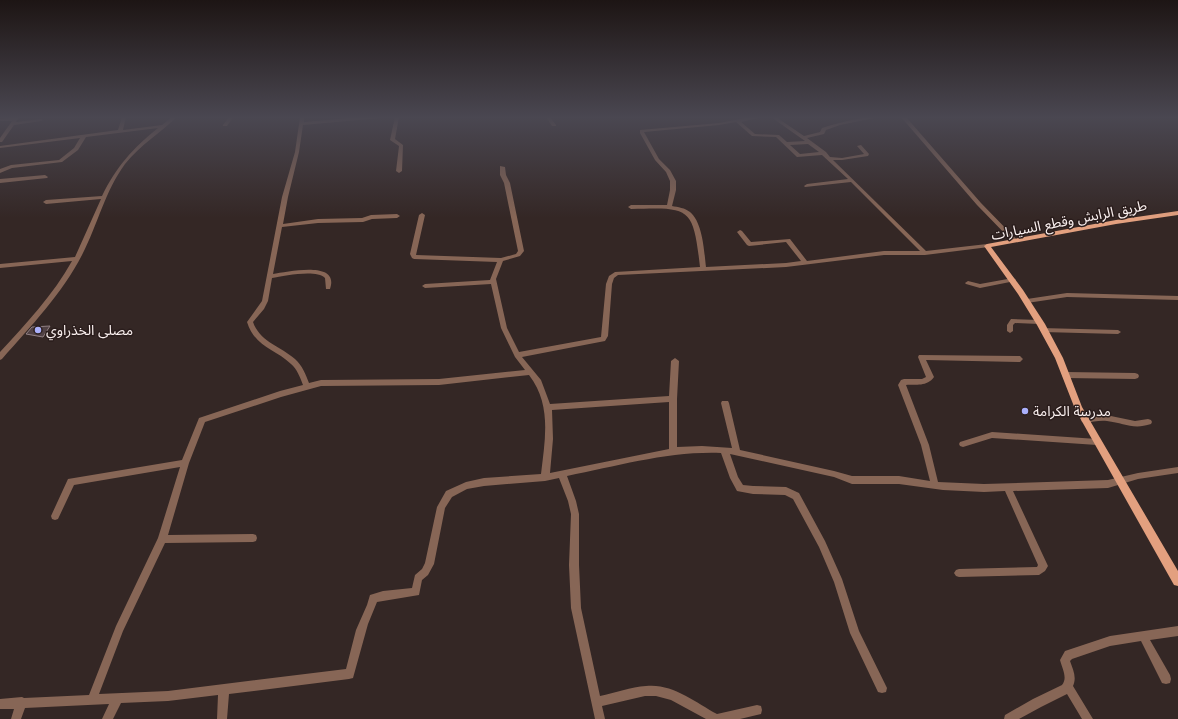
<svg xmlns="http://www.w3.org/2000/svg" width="1178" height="719" font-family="Montserrat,'Noto Sans Arabic',sans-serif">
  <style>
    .building { fill: #504144; stroke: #918083 }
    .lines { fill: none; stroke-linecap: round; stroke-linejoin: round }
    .minor { fill: #876656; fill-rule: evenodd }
    .major { fill: #e3a07f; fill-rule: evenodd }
    .poi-dot { fill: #aab0fb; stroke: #2a1d1c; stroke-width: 1.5 }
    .labels { text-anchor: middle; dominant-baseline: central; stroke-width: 3; stroke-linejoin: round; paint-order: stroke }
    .street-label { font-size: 14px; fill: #fbf1f0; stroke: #2a1d1c }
    .poi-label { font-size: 14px; fill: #fbf1f0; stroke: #2a1d1c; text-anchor: start }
  </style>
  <rect width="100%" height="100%" fill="#342725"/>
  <!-- building -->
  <path class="building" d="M50,326l-7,11 -17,-3 6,-7z"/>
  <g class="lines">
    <!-- minor -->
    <g class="minor">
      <path d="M19,117l-3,5 25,-3 2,1 -2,1 -27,4 -12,17h-2v-4l12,-17h-12v-2z"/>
      <path d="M122,117h4l-3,13 39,-5 10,-8h5c-17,16 -37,28 -52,47 -20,27 -27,60 -43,91 -20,39 -51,71 -80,104l-2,1v-8c26,-28 53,-57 72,-91l-72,7v-4l75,-7 26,-58 -55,5 -3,-2 3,-2 56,-4c14,-29 31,-48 56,-68l-72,9 -8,13 -16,12 -50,6 -12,5v-4l11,-4 48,-5 15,-12 6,-10 -80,10v-2l118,-16z"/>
      <path d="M229,117h4l-6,9h-4v-1z"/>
      <path d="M300,117h4v5l58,-5h20l-2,1 -77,7 -4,27 -11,45 -5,27 35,-5 44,-1 9,-3 26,-1 3,2 -3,2 -25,1 -9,3 -45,1 -36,4 -9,47c15,-2 67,-14 57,15h-4l-1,-11c-9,-9 -41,-2 -53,0l-4,23 -4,8 -11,13c7,20 27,24 42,37 7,6 11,16 14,24l12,-3 118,-1 86,-9 -10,-13 -14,-29 -10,-44 -66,4 -3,-2 3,-2 65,-4 7,-18 -83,-3 -2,-1 -2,-4 9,-39 3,-2 3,2 -9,40 85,3 15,-4 2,-3 -14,-68 -4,-8v-9l5,1 1,8 4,8 14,68 -4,5 -17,5 -7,18 11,49 12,24 82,-15 5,-53 3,-8 6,-4 85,-5c-7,-60 -9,-60 -69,-58l-3,-2 3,-2h36l3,-15v-9l-4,-9 -11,-12 -15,-27v-3l79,-7 32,-6h11l-21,5 14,12 24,1 8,7 18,-1 -34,-24h5l28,19 16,-4 2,-4c19,-6 38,-11 57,-11l-39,8 -14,5 -2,4 -17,4 19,14 4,5 12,1 22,-4 -7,-8 4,-1 8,9 -1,2 -26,4h-9l93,91 61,-7 2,1v2l-64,8h-41l-98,12 -168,8 -4,3 -2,6 -4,52 -3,5 -83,16 19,23 9,24 119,-8 2,-35 4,-3 4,3 -2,38v48l25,-1 30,2 -11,-45 1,-2h6l1,2 11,47 94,21 18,5h47l31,5 -9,-36 -23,-60 3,-5 3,-1h18l4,-2 -8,-20 1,-2 101,1 3,3 -3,3 -94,-2 8,17c-7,10 -18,7 -28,8l23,60 9,37 46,2 124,-4 30,-7 40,-6v6l-40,6 -30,9 -95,3 35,75 -3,5 -6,4 -80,2 -3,-1 -2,-3 2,-3 3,-1 78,-2 1,-2 -33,-74 -21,1 -41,-2 -44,-6h-47l-18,-7 -104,-23 8,23 5,8 10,1 33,1 13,6 26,48 17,38 17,52 28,57 -1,4 -4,1 -4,-1 -28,-59 -16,-51 -15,-35 -26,-48 -8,-4 -32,-1 -16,-3 -7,-13 -9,-25c-52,-2 -103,13 -154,23l9,25 3,13v51l2,43 19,88c15,-3 31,-9 46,-10 26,-3 49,16 71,28l40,-9 4,1 1,4 -1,4 -21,5h-34l-35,-19 -15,-4h-11l-43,10 3,13h-10l-24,-111 -2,-43 2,-51 -3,-13 -9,-23 -14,3 -61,5 -17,3 -15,8 -7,11 -11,56 -6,11 -6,5 -3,15 -42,7 -9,22 -15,54 -4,1 -120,15 -2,25h-10l1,-24 -50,6 -47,2 -8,16h-11l7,-15 -84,4 -4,11h-10l3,-10h-14v-10l22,-2 2,1 65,-3 27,-69 42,-88 22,-71 -106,18 -16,34 -3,1 -3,-1 -1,-3 17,-37 114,-19 17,-42 81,-27 23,-6c-3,-8 -6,-16 -12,-21 -17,-16 -36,-17 -44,-42l15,-21 20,-104 13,-45zM736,122l16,14 24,1 21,20 25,-2 26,24 -41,5 -3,2 1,1 46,-5 69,69h-36l-77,10 -17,-22 -39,3 -9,-11 -2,-1 -3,2 10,13 2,1 37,-4 15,19 -15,2 -80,4c-2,-16 -3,-44 -16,-55 -5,-4 -12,-5 -18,-6l4,-16v-9l-6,-11 -11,-11 -15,-27 75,-7zM808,144l11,8 -19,2 -10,-9zM529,375c23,30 16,64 12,99l-57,4 -18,4 -20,9 -9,16 -12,56 -3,6 -7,6 -3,13 -29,3 -13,4 -3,10 -11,25 -10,39 -178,22 -69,3 24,-63 42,-88 88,-1 3,-1 1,-3 -1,-3 -3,-1 -85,1 21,-72 16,-41 76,-25 40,-11 118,-1zM669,402v47l-119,24 3,-34 -1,-29z"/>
      <path d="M395,117h4l-4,22 8,6 -1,26 -3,2 -3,-2 3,-25 -9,-6z"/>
      <path d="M546,117h4l6,8v1h-4z"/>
      <path d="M901,117h5l75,86 36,37v2h-4l-36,-37z"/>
      <path d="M45,175l3,2 -1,1 -47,5v-4z"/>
      <path d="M1013,278l2,1 1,1 -1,1 -35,7 -14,-4 -1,-1 3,-2 12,3z"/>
      <path d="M1067,293l111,3v4l-111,-3 -40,6 -3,-2 3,-2z"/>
      <path d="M1011,319l28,1 3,2 -3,2 -24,-1 -2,2v6l-3,2 -3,-2v-6z"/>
      <path d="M1041,328l77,2 3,2 -3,2 -75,-2 -3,-2z"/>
      <path d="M1066,372l69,1 3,1 1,2 -1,2 -3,1 -69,-1 -3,-1 -1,-2 1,-2z"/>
      <path d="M1106,415l29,6 13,-2 3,1 1,2 -1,2c-18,6 -27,-1 -44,-3 -7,-1 -15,1 -22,2l-3,-1 -1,-2 1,-2 3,-1z"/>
      <path d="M992,432l105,7 3,1 1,2 -1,2 -3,1 -105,-7 -29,9 -3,-1 -1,-2 1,-2z"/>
      <path d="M1178,626v10l-28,4 20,35 1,4 -1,4 -4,1 -4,-1 -21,-42 -31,5 -38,13 -2,2c3,9 7,16 3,25l20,33h-11l-15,-25 -26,13 -22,12h-15l1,-4 28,-16 29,-14c6,-7 0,-17 -2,-25l5,-9 45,-15z"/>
    </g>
    <!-- major -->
    <path class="major" d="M1178,211v4l-62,9 -125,23 32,43 22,34 18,34 19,49 96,164v15l-4,-1 -99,-176 -20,-51 -18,-33 -19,-31 -34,-48 3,-2 129,-24z"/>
  </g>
  <!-- sky -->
  <linearGradient id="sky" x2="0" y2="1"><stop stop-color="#1d1514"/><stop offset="0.54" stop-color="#4a4751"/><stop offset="1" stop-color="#4a4751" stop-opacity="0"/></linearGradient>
  <rect width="1178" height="218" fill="url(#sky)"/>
  <!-- markers -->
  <g class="poi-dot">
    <circle cx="38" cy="330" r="4"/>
    <circle cx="1025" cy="411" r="4"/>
  </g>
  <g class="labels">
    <!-- street labels -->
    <g class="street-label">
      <text transform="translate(1069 220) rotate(-11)">طريق الرابش وقطع السيارات</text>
    </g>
    <!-- poi labels -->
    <g class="poi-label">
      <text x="46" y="330">مصلى الخذراوي</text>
      <text x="1033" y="411">مدرسة الكرامة</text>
    </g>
  </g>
</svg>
